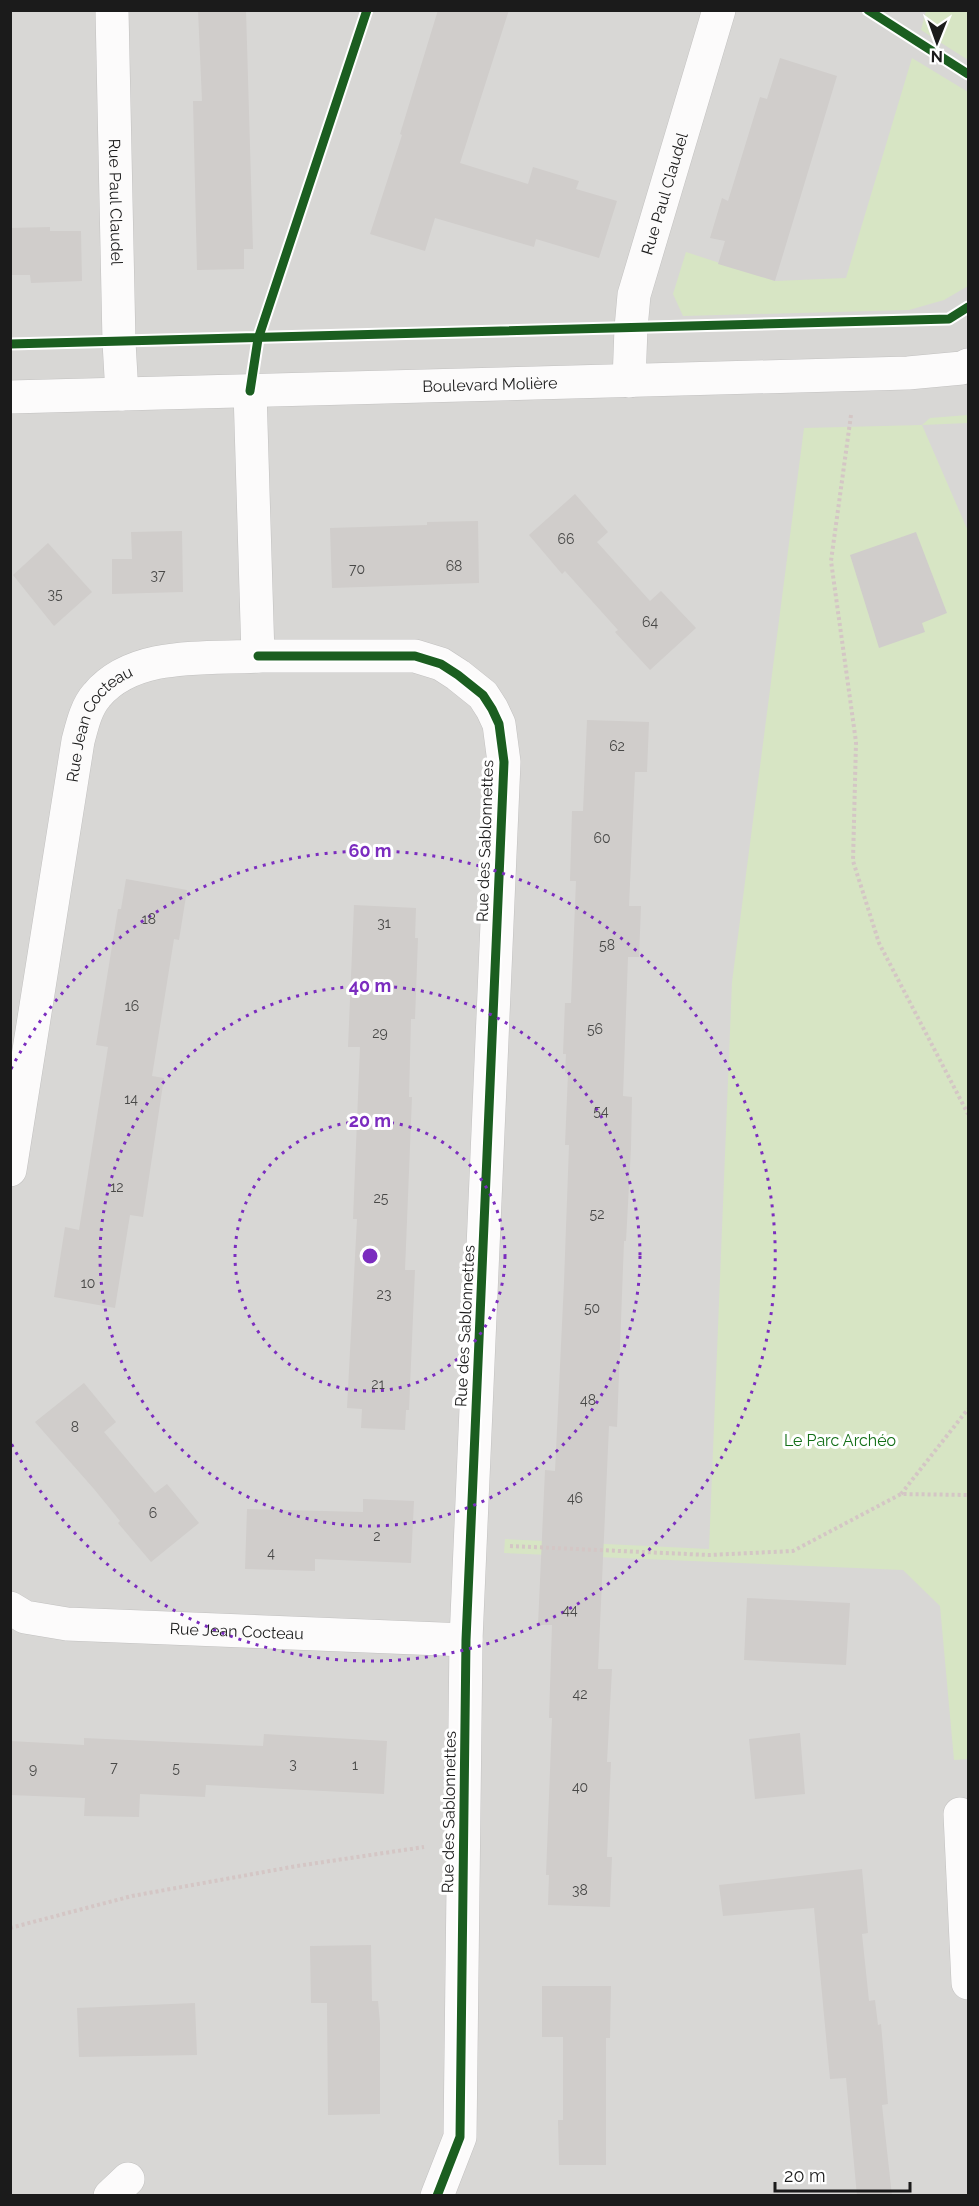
<svg xmlns="http://www.w3.org/2000/svg" width="979" height="2206" font-family="Raleway,sans-serif">
  <style>
    .residential { fill: #d8d7d5 }
    .grass { fill: #d7e5c4 }
    .building { fill: #d0cdcb }
    .lines { fill: none; stroke-linecap: round; stroke-linejoin: round }
    .minor-casing { stroke: #c2c1c0; stroke-width: 34 }
    .tertiary-casing { stroke: #c2c1c0; stroke-width: 34 }
    .path { stroke: #d4c6c5; stroke-width: 4; stroke-dasharray: 3 3; stroke-linecap: butt }
    .minor { stroke: #fcfbfb; stroke-width: 33 }
    .tertiary { stroke: #fcfbfb; stroke-width: 33 }
    .cycleway-casing { stroke: #fff; stroke-width: 13 }
    .cycleway { stroke: #1b5e20; stroke-width: 9 }
    .ring { fill: none; stroke: #7b2cbf; stroke-width: 3; stroke-dasharray: 3 6 }
    .labels { text-anchor: middle; dominant-baseline: central; stroke-width: 6; stroke-linejoin: round; paint-order: stroke }
    .number-label { font-size: 14px; fill: #484847 }
    .street-label { font-size: 16px; fill: #1b1b1b; stroke: #fff }
    .park-label { font-size: 16px; fill: #136f18; stroke: #fff }
    .centre { fill: #7b2cbf; stroke: #fff; stroke-width: 3 }
    .ring-label { font-size: 18px; text-anchor: middle; font-weight: bold; fill: #7b2cbf; stroke: #fff; stroke-width: 6; stroke-linejoin: round; paint-order: stroke }
  </style>
  <rect width="100%" height="100%" fill="#e9e7e4"/>
  <!-- residential -->
  <rect class="residential" x="11" y="11" width="957" height="2184"/>
  <!-- grass -->
  <g class="grass">
    <path d="M926,11h42v49l-47,-30z"/>
    <path d="M912,58l56,34v194l-24,14 -35,10 -226,6 -10,-22 13,-42 89,29 71,-3z"/>
    <path d="M968,415v8l-46,2 46,106v1228l-14,1 -14,-154 -37,-36 -399,-17 1,-14 204,10 23,-567 72,-554 118,-3 8,-7z"/>
  </g>
  <!-- building -->
  <g class="building">
    <path d="M198,10h48l7,239h-9v20l-47,1 -4,-169h9z"/>
    <path d="M438,10h71l-49,153 68,21 5,-17 46,14 -3,8 41,12 -18,57 -63,-19 -2,8 -99,-29 -10,33 -55,-17 32,-99 -2,-1z"/>
    <path d="M780,58l57,18 -62,205 -57,-17 7,-23 -15,-3 12,-40 6,3 32,-104 7,2z"/>
    <path d="M50,227v4h31l1,50 -51,2 -1,-8h-20v-47z"/>
    <path d="M575,494l33,38 -11,10 53,59 11,-10 35,37 -46,42 -35,-38 3,-2 -53,-59 -3,3 -33,-39z"/>
    <path d="M478,521l1,62 -147,5 -2,-60 97,-3v-3z"/>
    <path d="M182,531l1,61 -71,2v-35h20l-1,-27z"/>
    <path d="M916,532l31,81 -25,10 3,9 -46,16 -29,-93z"/>
    <path d="M48,543l44,49 -38,34 -41,-51z"/>
    <path d="M587,720l62,2 -2,50h-12l-6,134h12l-2,51h-11l-5,139 9,1 -1,51 -5,93h-2l-7,186 -8,-1 -11,243h14l-5,93h4l-4,95h5l-2,50 -62,-2 1,-30h-3l6,-157h-3l3,-93h-14l7,-155 10,1 9,-189 5,-137h-4l3,-72h-3l1,-19h-3l2,-51h6l5,-122h-6l2,-70h11z"/>
    <path d="M126,879l61,11 -8,50 -5,-1 -22,137 12,2 -21,139 -13,-2 -15,93 -61,-11 11,-70 14,3 29,-183 -12,-2 22,-136h3z"/>
    <path d="M354,905l62,3 -1,30h3l-3,81h-4l-2,78h3l-7,173h10l-6,140h-3l-1,20 -44,-2 1,-19 -15,-1 10,-189h-4l7,-172h-12z"/>
    <path d="M84,1383l32,39 -12,10 51,61 12,-9 32,39 -48,39 -33,-39 2,-2 -26,-32 -59,-67z"/>
    <path d="M363,1499l51,2 -3,62 -96,-4v12l-70,-2 2,-60 116,3z"/>
    <path d="M747,1598l103,5 -4,62 -102,-5z"/>
    <path d="M800,1733l5,61 -50,5 -6,-60z"/>
    <path d="M264,1734l123,7 -3,53 -178,-9 -1,12 -65,-3 -1,23 -55,-1 1,-18 -75,-3v-54l74,4v-7l179,8z"/>
    <path d="M862,1869l6,64 -6,1 7,67 6,-1 3,25 3,-1 7,80 -6,1 10,91h-35l-11,-118 -16,1 -16,-171 -91,8 -4,-31z"/>
    <path d="M371,1945l1,56h6l2,22v91l-52,1 -1,-112h-16l-1,-57z"/>
    <path d="M542,1986h69l-1,52h-4v127h-47l-1,-45h5v-83h-21z"/>
    <path d="M195,2003l2,52 -118,2 -2,-49z"/>
  </g>
  <g class="lines">
    <!-- minor casing -->
    <g class="minor-casing">
      <g id="minor">
        <path id="s1" d="M112,10l7,332 3,52"/>
        <path id="s2" d="M629,381l2,-53 3,-33 85,-285"/>
        <path d="M258,656h157l26,8 17,11 25,20 9,14 7,15 5,38 -38,878 -6,497 -23,59"/>
        <path id="s3" d="M10,1170l68,-429c4,-15 8,-34 19,-46 37,-44 109,-36 161,-39l-8,-265"/>
        <path id="s4" d="M10,1608l15,9 42,7 399,16"/>
        <path d="M960,1814l8,169"/>
        <path d="M110,2196l18,-17"/>
      </g>
    </g>
    <!-- tertiary casing -->
    <g class="tertiary-casing">
      <g id="tertiary">
        <path id="s5" d="M10,397l898,-24 54,-5 6,-3"/>
      </g>
    </g>
    <!-- path -->
    <g class="path">
      <path d="M851,415l-20,146 25,181 -3,119 26,82 89,171"/>
      <path d="M901,1494l67,-85"/>
      <path d="M510,1546l199,9 84,-4 108,-57 67,1"/>
      <path d="M10,1928l122,-32 165,-30 127,-19"/>
    </g>
    <!-- minor -->
    <use href="#minor" class="minor"/>
    <!-- tertiary -->
    <use href="#tertiary" class="tertiary"/>
    <!-- cycleway casing -->
    <g class="cycleway-casing">
      <g id="cycleway">
        <path d="M868,10l100,64"/>
        <path d="M10,344l939,-25 19,-12"/>
        <path d="M250,391l8,-52 109,-329"/>
        <path d="M258,656h157l26,8 17,11 25,20 9,14 7,15 5,38 -38,878 -6,497 -23,59"/>
      </g>
    </g>
    <!-- cycleway -->
    <use href="#cycleway" class="cycleway"/>
  </g>
  <!-- distance rings -->
  <g class="ring">
    <circle cx="370" cy="1256" r="135"/>
    <circle cx="370" cy="1256" r="270"/>
    <path d="M11 1069A405 405 0 1 1 11 1443"/>
  </g>
  <g class="labels">
    <!-- number labels -->
    <g class="number-label">
      <text x="566" y="539">66</text>
      <text x="454" y="566">68</text>
      <text x="357" y="569">70</text>
      <text x="158" y="575">37</text>
      <text x="55" y="594">35</text>
      <text x="650" y="622">64</text>
      <text x="617" y="746">62</text>
      <text x="602" y="838">60</text>
      <text x="149" y="919">18</text>
      <text x="384" y="923">31</text>
      <text x="607" y="945">58</text>
      <text x="132" y="1006">16</text>
      <text x="595" y="1029">56</text>
      <text x="380" y="1033">29</text>
      <text x="131" y="1099">14</text>
      <text x="601" y="1111">54</text>
      <text x="117" y="1187">12</text>
      <text x="381" y="1198">25</text>
      <text x="597" y="1214">52</text>
      <text x="88" y="1283">10</text>
      <text x="384" y="1294">23</text>
      <text x="592" y="1308">50</text>
      <text x="378" y="1384">21</text>
      <text x="588" y="1400">48</text>
      <text x="75" y="1427">8</text>
      <text x="575" y="1498">46</text>
      <text x="153" y="1513">6</text>
      <text x="377" y="1536">2</text>
      <text x="271" y="1553">4</text>
      <text x="570" y="1610">44</text>
      <text x="580" y="1694">42</text>
      <text x="293" y="1764">3</text>
      <text x="355" y="1765">1</text>
      <text x="114" y="1767">7</text>
      <text x="176" y="1768">5</text>
      <text x="33" y="1769">9</text>
      <text x="580" y="1787">40</text>
      <text x="580" y="1890">38</text>
    </g>
    <!-- street labels -->
    <g class="street-label">
      <text stroke="none"><textPath href="#s2" startOffset="192">Rue Paul Claudel</textPath></text>
      <text stroke="none"><textPath href="#s1" startOffset="192">Rue Paul Claudel</textPath></text>
      <text stroke="none"><textPath href="#s5" startOffset="480">Boulevard Molière</textPath></text>
      <text stroke="none"><textPath href="#s3" startOffset="460">Rue Jean Cocteau</textPath></text>
      <text transform="translate(485 841) rotate(-88)">Rue des Sablonnettes</text>
      <text transform="translate(465 1326) rotate(-87)">Rue des Sablonnettes</text>
      <text stroke="none"><textPath href="#s4" startOffset="230">Rue Jean Cocteau</textPath></text>
      <text transform="translate(449 1812) rotate(-89)">Rue des Sablonnettes</text>
    </g>
    <!-- park labels -->
    <g class="park-label">
      <text x="840" y="1440">Le Parc Archéo</text>
    </g>
  </g>
  <circle cx="370" cy="1256" r="9" class="centre"/>
  <g class="ring-label">
    <text x="370" y="857">60 m</text>
    <text x="370" y="992">40 m</text>
    <text x="370" y="1127">20 m</text>
  </g>
  <!-- border -->
  <rect width="979" height="2206" fill="none" stroke="#1b1b1b" stroke-width="24"/>
  <!-- north arrow -->
  <g transform="translate(937 42) rotate(181)" stroke="#ffffff" stroke-width="4.5" paint-order="stroke">
  <path d="M0-4.5L10 22L0 15L-10 22Z" fill="#1b1b1b"/>
  <text y="-9" font-size="16" font-weight="bold" text-anchor="middle" fill="#1b1b1b">N</text>
  </g>
  <!-- scale -->
  <path d="M775 2182v9h135v-9" fill="none" stroke="#1b1b1b" stroke-width="3"/>
  <text x="784" y="2182" font-size="18" fill="#1b1b1b" stroke="#ffffff" stroke-width="4.5" paint-order="stroke">20 m</text>
</svg>
